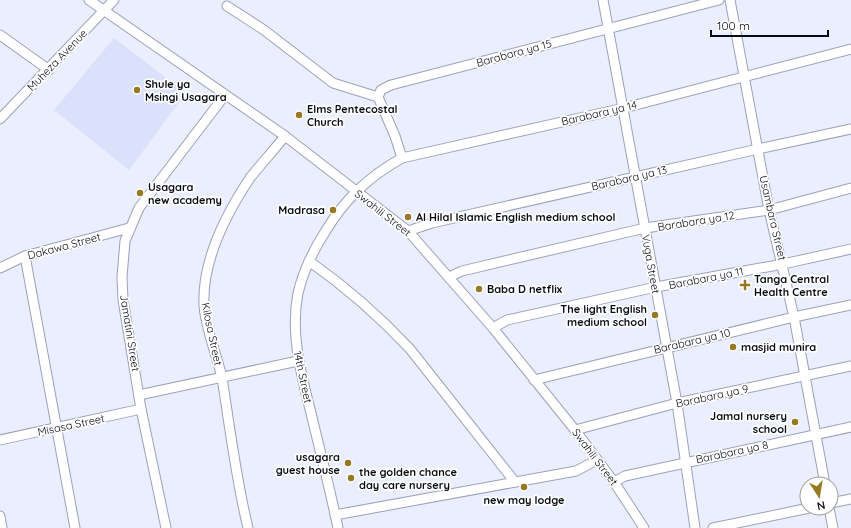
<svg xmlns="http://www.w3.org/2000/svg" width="851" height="528" font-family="Quicksand,sans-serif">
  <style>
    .built { fill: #dce1fb }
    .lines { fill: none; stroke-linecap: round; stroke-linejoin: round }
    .minor-casing { stroke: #9ca1b9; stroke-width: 11 }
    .minor { stroke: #fff; stroke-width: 9 }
    .poi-dot { fill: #967a22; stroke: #fff; stroke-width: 1.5 }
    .labels { text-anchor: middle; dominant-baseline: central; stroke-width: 3.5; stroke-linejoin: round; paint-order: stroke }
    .street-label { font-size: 11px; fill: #090b13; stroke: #fff }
    .poi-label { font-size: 11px; font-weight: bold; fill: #090b13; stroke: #fff; text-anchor: start }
  </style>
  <rect width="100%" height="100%" fill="#ebeefe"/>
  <!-- built -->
  <path class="built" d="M114,38l72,55 -57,77 -75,-60z"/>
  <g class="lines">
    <!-- minor casing -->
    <g class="minor-casing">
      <g id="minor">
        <path d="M89,0l196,136 123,95 85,97 82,102 39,52 30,46"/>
        <path d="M603,0l74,403 18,125"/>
        <path d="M730,0l39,210 25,107 31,167"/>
        <path d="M227,6l37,24 69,53 45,14"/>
        <path d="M0,35l49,35"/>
        <path d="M0,119l114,-119"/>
        <path d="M402,158l-7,-22 -17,-39 3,-7 10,-5 328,-85"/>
        <path d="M408,231l24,-8 326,-74 93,-20"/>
        <path d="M25,256l50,272"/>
        <path d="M309,261c37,26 71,56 101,88l105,133"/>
        <path d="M0,268l25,-12 104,-28"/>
        <path d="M449,277l13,-6 183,-43 124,-18 82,-22"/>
        <path d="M493,328l14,-8 149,-33 127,-23 68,-15"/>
        <path d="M534,380l260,-63 57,-12"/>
        <path d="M139,395l159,-34"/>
        <path d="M575,430l102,-27 174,-37"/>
        <path d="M0,440l141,-31"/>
        <path d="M614,482l11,-6 226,-49"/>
        <path d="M831,503l20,-4"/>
        <path d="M829,508l4,20"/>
        <path d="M335,515l241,-44 21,-11"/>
        <path d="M0,516l2,12"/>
        <path d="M166,528l-25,-119 -18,-109 -1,-23 3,-36 14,-33 86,-113"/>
        <path d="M248,528c-12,-49 -18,-100 -26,-150 -5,-23 -17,-51 -18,-73 -2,-44 22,-91 46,-127 11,-14 24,-28 35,-42"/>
        <path d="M338,528c-8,-39 -18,-77 -27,-115 -10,-39 -21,-79 -13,-120 5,-21 15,-42 27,-61 20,-33 43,-55 77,-74l222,-50 227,-59"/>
        <path d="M713,528l96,-20"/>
      </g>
    </g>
    <!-- minor -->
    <use href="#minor" class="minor"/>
  </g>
  <!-- markers -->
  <g class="poi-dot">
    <circle cx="137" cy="90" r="4"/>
    <circle cx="299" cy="115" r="4"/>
    <circle cx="140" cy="193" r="4"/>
    <circle cx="333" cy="210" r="4"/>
    <circle cx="408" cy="217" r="4"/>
    <path d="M743 279h4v4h4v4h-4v4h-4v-4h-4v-4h4z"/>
    <circle cx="479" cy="289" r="4"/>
    <circle cx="655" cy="315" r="4"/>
    <circle cx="733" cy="347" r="4"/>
    <circle cx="795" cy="422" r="4"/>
    <circle cx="348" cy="463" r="4"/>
    <circle cx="351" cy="478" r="4"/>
    <circle cx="524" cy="487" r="4"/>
  </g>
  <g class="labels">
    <!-- street labels -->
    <g class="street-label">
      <text transform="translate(514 53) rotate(-15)">Barabara ya 15</text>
      <text transform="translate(57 60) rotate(-46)">Muheza Avenue</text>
      <text transform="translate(599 113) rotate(-13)">Barabara ya 14</text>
      <text transform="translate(629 178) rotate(-13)">Barabara ya 13</text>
      <text transform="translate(383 213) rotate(38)">Swahili Street</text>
      <text transform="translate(773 218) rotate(77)">Usambara Street</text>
      <text transform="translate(696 221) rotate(-9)">Barabara ya 12</text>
      <text transform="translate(64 246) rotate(-15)">Dakawa Street</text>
      <text transform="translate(651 264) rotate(80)">Vuga Street</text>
      <text transform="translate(706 278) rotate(-11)">Barabara ya 11</text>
      <text transform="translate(130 333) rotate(81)">Jamatini Street</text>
      <text transform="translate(212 334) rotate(78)">Kilosa Street</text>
      <text transform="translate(692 341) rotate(-13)">Barabara ya 10</text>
      <text transform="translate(303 377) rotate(78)">14th Street</text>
      <text transform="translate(712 396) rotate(-12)">Barabara ya 9</text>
      <text transform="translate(71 425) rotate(-12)">Misasa Street</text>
      <text transform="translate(732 452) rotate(-12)">Barabara ya 8</text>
      <text transform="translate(595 457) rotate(53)">Swahili Street</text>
    </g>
    <!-- poi labels -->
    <g class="poi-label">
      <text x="145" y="84">Shule ya<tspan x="145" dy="13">Msingi Usagara</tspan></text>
      <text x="307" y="109">Elms Pentecostal<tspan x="307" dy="13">Church</tspan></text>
      <text x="148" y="187">Usagara<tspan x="148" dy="13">new academy</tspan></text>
      <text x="325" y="210" text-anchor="end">Madrasa</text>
      <text x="416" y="217">Al Hilal Islamic English medium school</text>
      <text x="754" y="279">Tanga Central<tspan x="754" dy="13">Health Centre</tspan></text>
      <text x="487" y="289">Baba D netflix</text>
      <text x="647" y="309" text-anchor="end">The light English<tspan x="647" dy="13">medium school</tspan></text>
      <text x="741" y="347">masjid munira</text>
      <text x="787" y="416" text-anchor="end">Jamal nursery<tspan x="787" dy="13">school</tspan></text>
      <text x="340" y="457" text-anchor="end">usagara<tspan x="340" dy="13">guest house</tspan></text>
      <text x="359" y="472">the golden chance<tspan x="359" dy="13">day care nursery</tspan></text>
      <text x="524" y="500" text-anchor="middle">new may lodge</text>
    </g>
  </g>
  <!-- north arrow -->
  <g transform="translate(819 496) rotate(168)"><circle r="19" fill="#ffffff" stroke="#9d9da1"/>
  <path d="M0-3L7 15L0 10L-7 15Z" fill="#967a22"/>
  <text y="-6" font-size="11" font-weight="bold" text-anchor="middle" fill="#090b13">N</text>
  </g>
  <!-- scale -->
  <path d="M711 30v6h117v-6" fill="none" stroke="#090b13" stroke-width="2"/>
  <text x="717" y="30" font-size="12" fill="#090b13" stroke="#ffffff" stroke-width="3" paint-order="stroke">100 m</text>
</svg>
